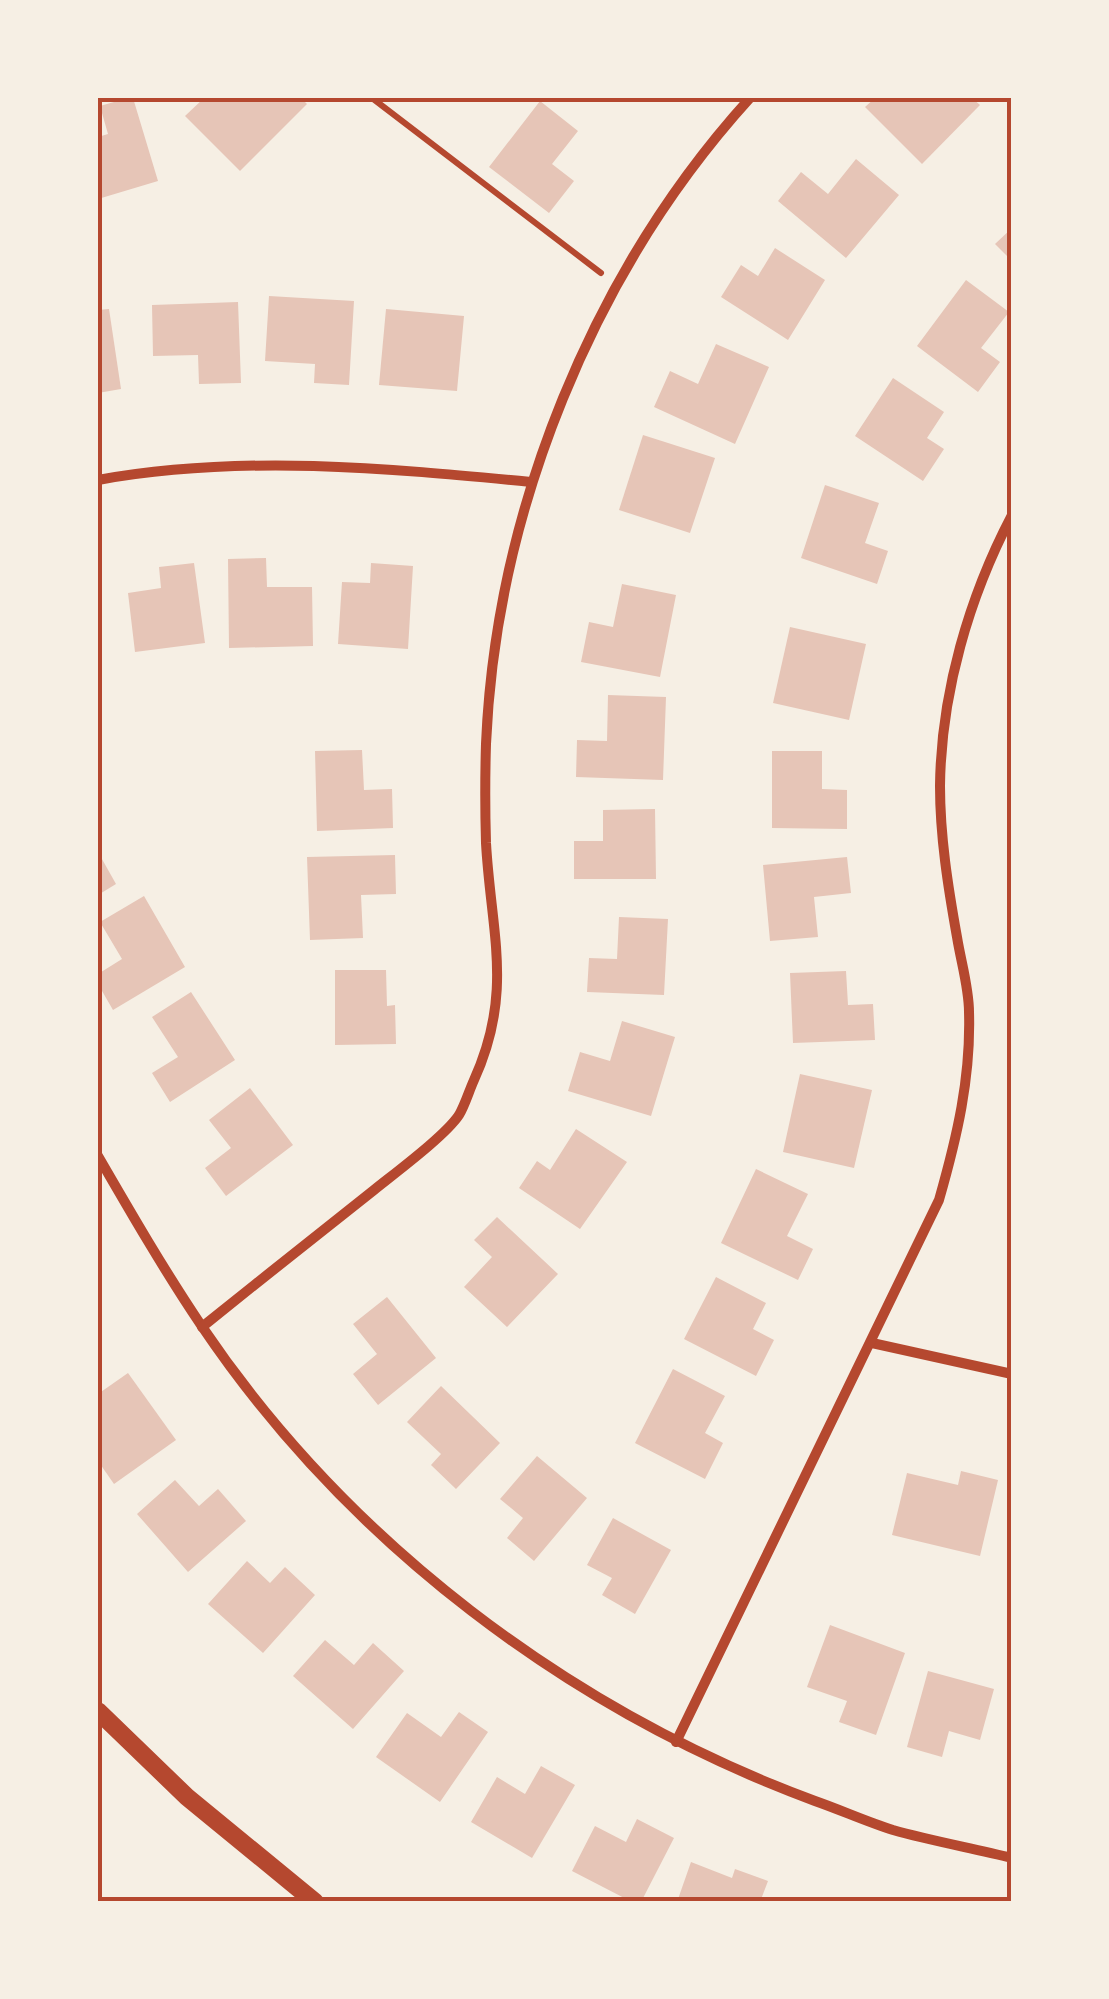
<svg xmlns="http://www.w3.org/2000/svg" width="1109" height="1999" font-family="'PT Sans',sans-serif">
  <style>
    .building { fill: #e6c5b7 }
    .lines { fill: none; stroke-linecap: round; stroke-linejoin: round }
    .path { stroke: #b5482f; stroke-width: 6 }
    .minor { stroke: #b5482f; stroke-width: 10 }
    .tertiary { stroke: #b5482f; stroke-width: 18 }
    .neatline { fill: none; stroke: #b5482f; stroke-width: 4 }
  </style>
  <rect width="100%" height="100%" fill="#f6efe4"/>
  <!-- building -->
  <g class="building">
    <path d="M128,98h5l25,83 -60,18v-62l10,-3 -8,-28z"/>
    <path d="M204,98h97l6,6 -67,67 -55,-55z"/>
    <path d="M875,98h97l8,7 -58,59 -57,-57z"/>
    <path d="M540,101l38,30 -26,33 22,17 -25,32 -60,-46z"/>
    <path d="M856,159l43,36 -53,63 -68,-57 23,-29 27,22z"/>
    <path d="M1012,228v33l-17,-17z"/>
    <path d="M775,248l50,32 -37,60 -67,-43 20,-32 17,11z"/>
    <path d="M966,280l43,32 -28,36 19,14 -22,30 -61,-46z"/>
    <path d="M269,296l85,5 -5,84 -35,-2 1,-19 -50,-3z"/>
    <path d="M238,302l3,81 -42,1 -1,-29 -45,1 -1,-51z"/>
    <path d="M109,309l12,80 -23,4v-83z"/>
    <path d="M386,309l78,7 -7,75 -78,-6z"/>
    <path d="M716,344l53,23 -34,77 -81,-37 16,-36 28,13z"/>
    <path d="M893,378l51,34 -17,26 17,11 -21,32 -68,-45z"/>
    <path d="M643,435l72,23 -25,75 -71,-23z"/>
    <path d="M825,485l54,18 -14,40 23,8 -11,33 -76,-26z"/>
    <path d="M266,558l1,29h45l1,59 -84,2 -1,-89z"/>
    <path d="M194,563l11,80 -70,9 -7,-59 33,-5 -2,-21z"/>
    <path d="M371,563l42,3 -5,83 -70,-5 4,-62 28,1z"/>
    <path d="M622,584l54,11 -16,82 -79,-15 8,-40 24,5z"/>
    <path d="M790,627l76,17 -17,76 -76,-17z"/>
    <path d="M608,695l58,2 -3,83 -87,-3 1,-37 30,1z"/>
    <path d="M362,750l2,40 28,-1 1,39 -76,3 -2,-80z"/>
    <path d="M772,751h50v38l25,1v39l-75,-1z"/>
    <path d="M655,809l1,70h-82v-38h29v-31z"/>
    <path d="M98,852l18,32 -18,11z"/>
    <path d="M395,855l1,39 -35,1 2,43 -53,2 -3,-83z"/>
    <path d="M847,857l4,36 -37,4 4,40 -48,4 -7,-76z"/>
    <path d="M144,896l41,71 -72,43 -15,-26v-10l24,-15 -22,-37z"/>
    <path d="M619,917l49,2 -4,76 -77,-3 2,-34 28,1z"/>
    <path d="M335,970h51l1,36 8,-1 1,39 -61,1z"/>
    <path d="M846,971l2,34 25,-1 2,36 -82,3 -3,-70z"/>
    <path d="M191,992l44,68 -65,42 -18,-29 26,-16 -26,-40z"/>
    <path d="M622,1021l53,16 -24,79 -83,-25 12,-39 30,9z"/>
    <path d="M800,1074l72,16 -18,78 -71,-16z"/>
    <path d="M250,1088l43,57 -67,51 -21,-28 26,-20 -22,-28z"/>
    <path d="M576,1129l51,33 -47,67 -61,-41 18,-27 13,9z"/>
    <path d="M756,1169l52,25 -21,42 26,13 -15,31 -77,-37z"/>
    <path d="M497,1217l61,57 -51,53 -43,-40 28,-30 -18,-17z"/>
    <path d="M716,1277l50,26 -13,26 21,11 -18,36 -72,-37z"/>
    <path d="M387,1297l49,61 -58,47 -25,-31 24,-20 -24,-30z"/>
    <path d="M673,1369l52,27 -20,37 18,10 -18,36 -70,-36z"/>
    <path d="M128,1373l48,67 -62,44 -16,-23v-67z"/>
    <path d="M441,1386l59,57 -44,46 -25,-24 10,-11 -34,-32z"/>
    <path d="M537,1456l50,42 -53,63 -27,-23 16,-20 -23,-19z"/>
    <path d="M961,1471l37,9 -18,76 -88,-21 15,-62 51,12z"/>
    <path d="M175,1480l24,26 19,-17 28,32 -58,51 -51,-58z"/>
    <path d="M613,1518l58,32 -36,64 -33,-19 10,-17 -25,-13z"/>
    <path d="M247,1561l23,22 15,-16 30,28 -52,58 -55,-49z"/>
    <path d="M830,1625l75,28 -29,82 -37,-13 8,-21 -40,-14z"/>
    <path d="M325,1640l29,25 19,-22 31,28 -51,58 -60,-53z"/>
    <path d="M928,1671l66,18 -14,51 -31,-9 -7,26 -35,-10z"/>
    <path d="M459,1712l29,20 -48,70 -64,-45 31,-44 34,24z"/>
    <path d="M541,1766l34,19 -43,73 -61,-36 26,-45 28,17z"/>
    <path d="M637,1819l37,19 -33,64h-9l-60,-31 23,-45 31,16z"/>
    <path d="M691,1862l41,16 3,-9 33,12 -8,21h-83z"/>
  </g>
  <g class="lines">
    <!-- path -->
    <path class="path" d="M372,98l229,175"/>
    <!-- minor -->
    <g class="minor">
      <path d="M98,480c143,-26 288,-12 433,2"/>
      <path d="M98,1156c33,57 66,114 103,169 147,218 368,385 614,476 26,9 52,21 78,29 39,11 79,18 119,28"/>
      <path d="M202,1327c57,-46 114,-91 172,-137 21,-17 71,-54 85,-75 6,-10 10,-24 15,-35 40,-88 17,-147 12,-237 -1,-33 -1,-66 0,-99 10,-233 107,-473 264,-646"/>
      <path d="M872,1343l140,31"/>
      <path d="M676,1742l263,-542c18,-63 32,-122 30,-188 0,-24 -8,-50 -12,-75 -9,-50 -17,-101 -17,-151 1,-93 29,-189 72,-271"/>
    </g>
    <!-- tertiary -->
    <path class="tertiary" d="M98,1711l89,86 128,105"/>
  </g>
  <!-- border -->
  <rect width="1109" height="1999" fill="none" stroke="#f6efe4" stroke-width="200"/>
  <rect x="100" y="100" width="909" height="1799" class="neatline"/>
</svg>
